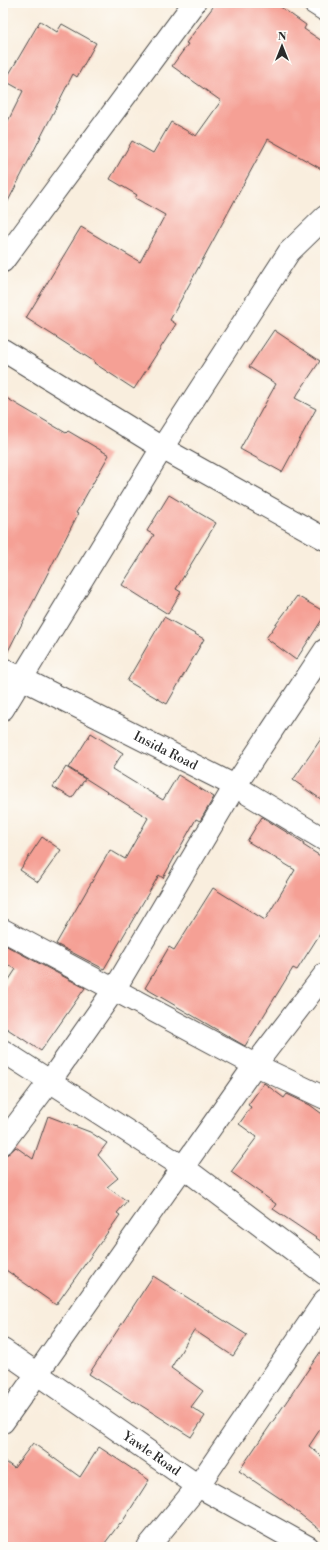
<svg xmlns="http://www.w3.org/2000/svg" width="328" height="1550" font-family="'Libre Bodoni',serif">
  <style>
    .building { fill: #f5a095 }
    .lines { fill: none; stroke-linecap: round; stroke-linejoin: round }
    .street-casing { stroke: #4a4846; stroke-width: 24 }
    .street { stroke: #fff; stroke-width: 22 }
    .labels { text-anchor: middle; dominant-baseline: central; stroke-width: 3; stroke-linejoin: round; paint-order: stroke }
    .street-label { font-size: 13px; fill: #2b2b2b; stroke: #fdfcf7 }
  </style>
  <rect width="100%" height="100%" fill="#fdfcf7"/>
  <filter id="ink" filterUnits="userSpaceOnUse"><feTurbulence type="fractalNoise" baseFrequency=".025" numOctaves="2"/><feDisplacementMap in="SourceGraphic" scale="8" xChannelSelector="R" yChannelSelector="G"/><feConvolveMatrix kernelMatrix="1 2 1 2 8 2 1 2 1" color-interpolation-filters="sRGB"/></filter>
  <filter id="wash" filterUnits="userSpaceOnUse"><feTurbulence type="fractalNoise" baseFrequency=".012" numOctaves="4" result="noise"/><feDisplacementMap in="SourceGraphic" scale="16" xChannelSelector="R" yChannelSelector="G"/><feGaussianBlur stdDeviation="0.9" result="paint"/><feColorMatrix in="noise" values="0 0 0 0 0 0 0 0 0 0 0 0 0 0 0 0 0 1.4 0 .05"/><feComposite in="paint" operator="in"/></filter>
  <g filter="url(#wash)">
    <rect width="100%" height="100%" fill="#f9eede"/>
    <g id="blocks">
      <!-- building -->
      <g class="building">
        <path d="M216,3h59l31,22 -2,4 21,14v128l-57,-32 -98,181 6,4 -42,65 -40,-26 1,-1 -69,-44 55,-91 59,35 25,-47 -30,-17 2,-3 -27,-16 22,-38 21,12 18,-31 25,14 25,-35 -49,-35 16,-22 -2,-1z"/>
        <path d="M40,21l17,11 5,-8 34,19 -19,34 -4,-3 -70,137v-80l20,-40 -18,-10z"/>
        <path d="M274,330l46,31 -25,37 21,11 -34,63 -42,-23 36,-65 -27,-17z"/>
        <path d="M3,396l63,37 2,-2 41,24 -33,58 2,1 -73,143h-2z"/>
        <path d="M169,495l47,28 -40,66 5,3 -13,22 -46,-29 32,-50 -7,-4z"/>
        <path d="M297,596l28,16v3l-29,45 -30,-22z"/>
        <path d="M164,617l40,22 -37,65 -40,-23z"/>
        <path d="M91,733l32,20 -11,16 51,31 15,-25 36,22 -14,24 -4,-2 -33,59 -4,-3 -55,94 -48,-25 54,-94 15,9 23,-41 -79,-50z"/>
        <path d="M325,733v69l-32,-22z"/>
        <path d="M66,767l19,12 -13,19 -19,-11z"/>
        <path d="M262,817l42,26 -1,2 22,14v67l-28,44 -4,-2 -48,78 -100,-58 24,-41 5,3 39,-62 52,32 30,-50 -48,-29z"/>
        <path d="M42,837l19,13 -23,32 -18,-12z"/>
        <path d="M3,944l82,44 -44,63 -38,-25v-37l13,-20 -13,-7z"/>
        <path d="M264,1083l20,15 3,-4 23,11 15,11v128l-52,-35 3,-5 -45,-32 26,-35 -18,-13 12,-17 -3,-2z"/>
        <path d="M48,1116l42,16 17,11 -9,12 20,23 -11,9 20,14 -10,12 3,2 -64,90 -53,-37v-113l5,-1 8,-7 17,12z"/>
        <path d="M153,1276l94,59 -14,21 -39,-26 -23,38 32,23 -12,16 14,9 -14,21 -57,-36 -1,1 -44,-28z"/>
        <path d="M325,1345v77l-16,24 16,13v75l-44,-35 -42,-28z"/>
        <path d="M33,1443l47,34 19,-30 50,33 -28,44 -1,-1 -18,24h-99v-87l11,8z"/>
      </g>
    </g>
  </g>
  <g filter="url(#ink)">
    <use href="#blocks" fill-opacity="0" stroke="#4a4846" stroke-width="1"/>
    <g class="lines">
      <!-- street casing -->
      <g class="street-casing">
        <g id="street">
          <path d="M314,3l11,7"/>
          <path d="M3,261l191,-258"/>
          <path d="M3,350l159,98 163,91"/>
          <path id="s1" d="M3,669l232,117 90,54"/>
          <path d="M3,709l159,-261 127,-196 36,-35"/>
          <path d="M3,930l252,135 70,33"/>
          <path d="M3,1051l180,116 142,107"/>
          <path d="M3,1143l47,-62 64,-91 121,-204 90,-136"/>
          <path id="s2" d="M3,1350l195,136 110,61"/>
          <path d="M3,1422l252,-357 70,-91"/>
          <path d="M148,1547l50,-61 127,-186"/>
        </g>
      </g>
      <!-- street -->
      <use href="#street" class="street"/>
    </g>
  </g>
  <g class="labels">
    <!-- street labels -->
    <g class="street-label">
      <text stroke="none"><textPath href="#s1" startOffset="182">Insida Road</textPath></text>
      <text stroke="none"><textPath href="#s2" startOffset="181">Yawle Road</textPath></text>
    </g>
  </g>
  <!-- margin -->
  <rect width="328" height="1550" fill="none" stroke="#fdfcf7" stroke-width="16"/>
  <!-- north arrow -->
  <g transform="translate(282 46)" stroke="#fdfcf7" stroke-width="3" paint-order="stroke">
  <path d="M0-3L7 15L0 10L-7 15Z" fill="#2b2b2b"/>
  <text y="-6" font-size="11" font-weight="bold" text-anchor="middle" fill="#2b2b2b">N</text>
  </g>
</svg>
